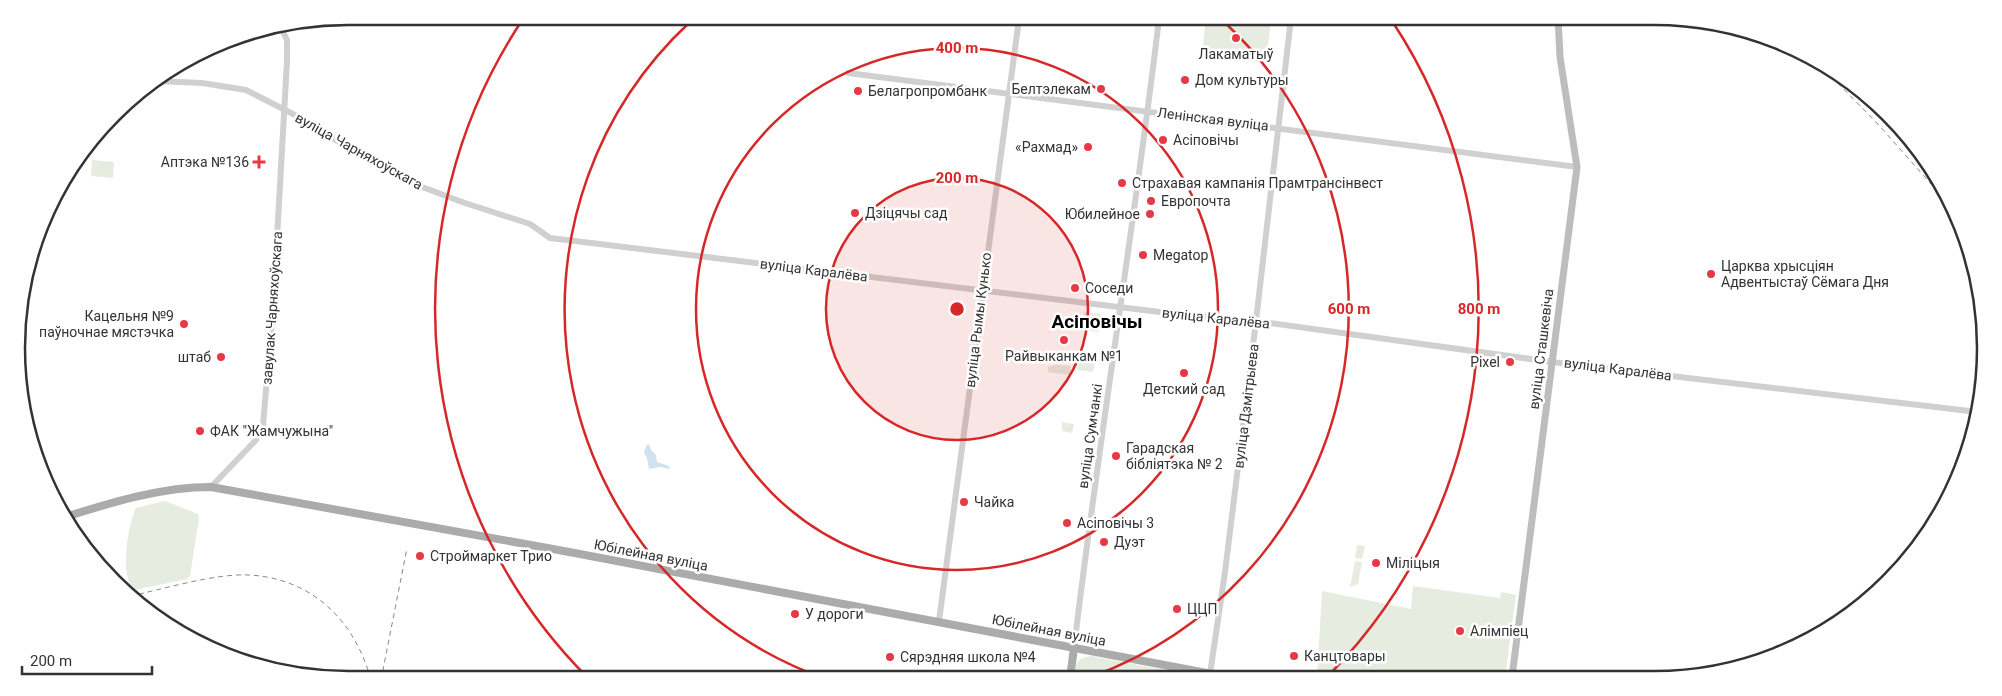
<svg xmlns="http://www.w3.org/2000/svg" width="2002" height="696" font-family="Roboto,sans-serif">
  <style>
    .green { fill: #e6ecdf }
    .water { fill: #cfe2ee }
    .lines { fill: none; stroke-linecap: round; stroke-linejoin: round }
    .tertiary { stroke: #d0d0d0; stroke-width: 6 }
    .secondary { stroke: #bdbdbd; stroke-width: 7 }
    .primary { stroke: #ababab; stroke-width: 8 }
    .rail { stroke: #888; stroke-width: 1; stroke-dasharray: 5 4; stroke-linecap: butt }
    .ring { fill: none; stroke: #d62828; stroke-width: 2.5 }
    .poi-dot { fill: #e63946; stroke: #fff; stroke-width: 2 }
    .labels { text-anchor: middle; dominant-baseline: central; stroke-width: 5; stroke-linejoin: round; paint-order: stroke }
    .poi-label { font-size: 14px; fill: #333; stroke: #fff; text-anchor: start }
    .street-label { font-size: 14px; fill: #333; stroke: #fff }
    .district-label { font-size: 19px; font-weight: bold; fill: #000; stroke: #fff }
    .rim { fill: none; stroke: #333; stroke-width: 2.5 }
    .centre { fill: #d62828; stroke: #fff; stroke-width: 2.5 }
    .ring-label { font-size: 15px; text-anchor: middle; font-weight: bold; fill: #d62828; stroke: #fff; stroke-width: 5; stroke-linejoin: round; paint-order: stroke }
  </style>
  <rect width="100%" height="100%" fill="#fff"/>
  <!-- green -->
  <g class="green">
    <path d="M1206,18h44l21,3 -5,42 -64,-8z"/>
    <path d="M92,160l22,2 -1,16 -22,-2z"/>
    <path d="M1084,312l16,2 -2,18 -16,-2z"/>
    <path d="M1079,356l16,2 -2,14 -16,-2z"/>
    <path d="M1055,365l16,1 -1,9 -22,-3v-5z"/>
    <path d="M1062,422l12,2 -2,9 -10,-2z"/>
    <path d="M165,501l33,13 1,4 -9,58 -3,3 -53,11c-15,-14 -6,-65 2,-82z"/>
    <path d="M1357,545l8,1 -3,13 -7,-1z"/>
    <path d="M1355,561l7,1 -4,22 -8,3z"/>
    <path d="M1413,586l87,12 1,-6 15,3 -11,82 -188,1 5,-87 89,18z"/>
    <path d="M1091,656l116,22h-133c2,-13 1,-20 17,-22z"/>
    <path d="M884,670l42,9h-50l2,-6z"/>
  </g>
  <!-- water -->
  <path class="water" d="M649,444l2,6 5,5 1,7 12,4 1,3 -10,-2 -11,2 -2,-11 -3,-5 2,-7z"/>
  <g class="lines">
    <!-- tertiary -->
    <g class="tertiary">
      <path d="M848,73l729,94"/>
      <path d="M157,81l45,2 44,7 47,24 59,36 65,35 45,17 68,22 20,14 618,75 88,8 296,41 426,50"/>
      <path d="M211,487l45,-47 7,-15 10,-116 14,-248v-21l-8,-16"/>
      <path d="M939,621l80,-602"/>
      <path d="M1074,648c25,-210 60,-419 85,-629"/>
      <path d="M1210,674l15,-102 31,-251 35,-303"/>
    </g>
    <!-- secondary -->
    <path class="secondary" d="M1512,677l65,-510 -17,-110 -2,-40"/>
    <!-- primary -->
    <g class="primary">
      <path d="M65,517c48,-15 96,-30 146,-30l353,64 669,127"/>
      <path d="M1070,678l4,-30"/>
    </g>
    <!-- rail -->
    <g class="rail">
      <path d="M1804,53l15,11 58,59 77,87"/>
      <path d="M1842,76l92,96"/>
      <path d="M130,596c34,-7 86,-23 120,-21 63,4 105,46 121,105"/>
      <path d="M381,680l26,-132"/>
    </g>
  </g>
  <!-- distance rings -->
  <circle cx="957" cy="309" r="131" fill="#d62828" fill-opacity=".12"/>
  <g class="ring">
    <circle cx="957" cy="309" r="131"/>
    <circle cx="957" cy="309" r="261"/>
    <path d="M826 679A392 392 0 0 1 690 22M1222 20A392 392 0 0 1 1091 677"/>
    <path d="M588 678A522 522 0 0 1 519 25M1392 21A522 522 0 0 1 1329 675"/>
  </g>
  <!-- markers -->
  <g class="poi-dot">
    <circle cx="1236" cy="38" r="5"/>
    <circle cx="1185" cy="80" r="5"/>
    <circle cx="1101" cy="89" r="5"/>
    <circle cx="858" cy="91" r="5"/>
    <circle cx="1163" cy="140" r="5"/>
    <circle cx="1088" cy="147" r="5"/>
    <path d="M256.5 154.5h5v5h5v5h-5v5h-5v-5h-5v-5h5z"/>
    <circle cx="1122" cy="183" r="5"/>
    <circle cx="1151" cy="201" r="5"/>
    <circle cx="855" cy="213" r="5"/>
    <circle cx="1150" cy="214" r="5"/>
    <circle cx="1143" cy="255" r="5"/>
    <circle cx="1711" cy="274" r="5"/>
    <circle cx="1075" cy="288" r="5"/>
    <circle cx="184" cy="324" r="5"/>
    <circle cx="1064" cy="340" r="5"/>
    <circle cx="221" cy="357" r="5"/>
    <circle cx="1510" cy="362" r="5"/>
    <circle cx="1184" cy="373" r="5"/>
    <circle cx="200" cy="431" r="5"/>
    <circle cx="1116" cy="456" r="5"/>
    <circle cx="964" cy="502" r="5"/>
    <circle cx="1067" cy="523" r="5"/>
    <circle cx="1104" cy="542" r="5"/>
    <circle cx="420" cy="556" r="5"/>
    <circle cx="1376" cy="563" r="5"/>
    <circle cx="1177" cy="609" r="5"/>
    <circle cx="795" cy="614" r="5"/>
    <circle cx="1460" cy="631" r="5"/>
    <circle cx="1294" cy="656" r="5"/>
    <circle cx="890" cy="657" r="5"/>
  </g>
  <g class="labels">
    <!-- poi labels -->
    <g class="poi-label">
      <text x="1236" y="54" text-anchor="middle">Лакаматыў</text>
      <text x="1195" y="80">Дом культуры</text>
      <text x="1091" y="89" text-anchor="end">Белтэлекам</text>
      <text x="868" y="91">Белагропромбанк</text>
      <text x="1173" y="140">Асіповічы</text>
      <text x="1078" y="147" text-anchor="end">«Рахмад»</text>
      <text x="249" y="162" text-anchor="end">Аптэка №136</text>
      <text x="1132" y="183">Страхавая кампанія Прамтрансінвест</text>
      <text x="1161" y="201">Европочта</text>
      <text x="865" y="213">Дзіцячы сад</text>
      <text x="1140" y="214" text-anchor="end">Юбилейное</text>
      <text x="1153" y="255">Megatop</text>
      <text x="1721" y="266">Царква хрысціян<tspan x="1721" dy="16">Адвентыстаў Сёмага Дня</tspan></text>
      <text x="1085" y="288">Соседи</text>
      <text x="174" y="316" text-anchor="end">Кацельня №9<tspan x="174" dy="16">паўночнае мястэчка</tspan></text>
      <text x="1064" y="356" text-anchor="middle">Райвыканкам №1</text>
      <text x="211" y="357" text-anchor="end">штаб</text>
      <text x="1500" y="362" text-anchor="end">Pixel</text>
      <text x="1184" y="389" text-anchor="middle">Детский сад</text>
      <text x="210" y="431">ФАК "Жамчужына"</text>
      <text x="1126" y="448">Гарадская<tspan x="1126" dy="16">бібліятэка № 2</tspan></text>
      <text x="974" y="502">Чайка</text>
      <text x="1077" y="523">Асіповічы 3</text>
      <text x="1114" y="542">Дуэт</text>
      <text x="430" y="556">Строймаркет Трио</text>
      <text x="1386" y="563">Міліцыя</text>
      <text x="1187" y="609">ЦЦП</text>
      <text x="805" y="614">У дороги</text>
      <text x="1470" y="631">Алімпіец</text>
      <text x="1304" y="656">Канцтовары</text>
      <text x="900" y="657">Сярэдняя школа №4</text>
    </g>
    <!-- street labels -->
    <g class="street-label">
      <text transform="translate(1213 119) rotate(7)">Ленінская вуліца</text>
      <text transform="translate(359 151) rotate(29)">вуліца Чарняхоўскага</text>
      <text transform="translate(814 270) rotate(7)">вуліца Каралёва</text>
      <text transform="translate(272 308) rotate(-86)">завулак Чарняхоўскага</text>
      <text transform="translate(1216 318) rotate(6)">вуліца Каралёва</text>
      <text transform="translate(978 320) rotate(-83)">вуліца Рымы Кунько</text>
      <text transform="translate(1541 349) rotate(-83)">вуліца Сташкевіча</text>
      <text transform="translate(1618 369) rotate(7)">вуліца Каралёва</text>
      <text transform="translate(1246 406) rotate(-83)">вуліца Дзмітрыева</text>
      <text transform="translate(1090 436) rotate(-82)">вуліца Сумчанкі</text>
      <text transform="translate(651 555) rotate(11)">Юбілейная вуліца</text>
      <text transform="translate(1049 630) rotate(11)">Юбілейная вуліца</text>
    </g>
    <!-- district labels -->
    <g class="district-label">
      <text x="1097" y="321">Асіповічы</text>
    </g>
  </g>
  <!-- crop -->
  <path d="M0 0H2002V696H0ZM348 25H1654A323 323 0 0 1 1977 348V348A323 323 0 0 1 1654 671H348A323 323 0 0 1 25 348V348A323 323 0 0 1 348 25Z" fill="#fff" fill-rule="evenodd"/>
  <path class="rim" d="M348 25H1654A323 323 0 0 1 1977 348V348A323 323 0 0 1 1654 671H348A323 323 0 0 1 25 348V348A323 323 0 0 1 348 25Z"/>
  <circle cx="957" cy="309" r="8" class="centre"/>
  <g class="ring-label">
    <text x="957" y="53">400 m</text>
    <text x="957" y="183">200 m</text>
    <text x="1349" y="314">600 m</text>
    <text x="1479" y="314">800 m</text>
  </g>
  <!-- scale -->
  <path d="M22 666v8h130v-8" fill="none" stroke="#333333" stroke-width="2.5"/>
  <text x="30" y="666" font-size="15" fill="#333333" stroke="#ffffff" stroke-width="4" paint-order="stroke">200 m</text>
</svg>
